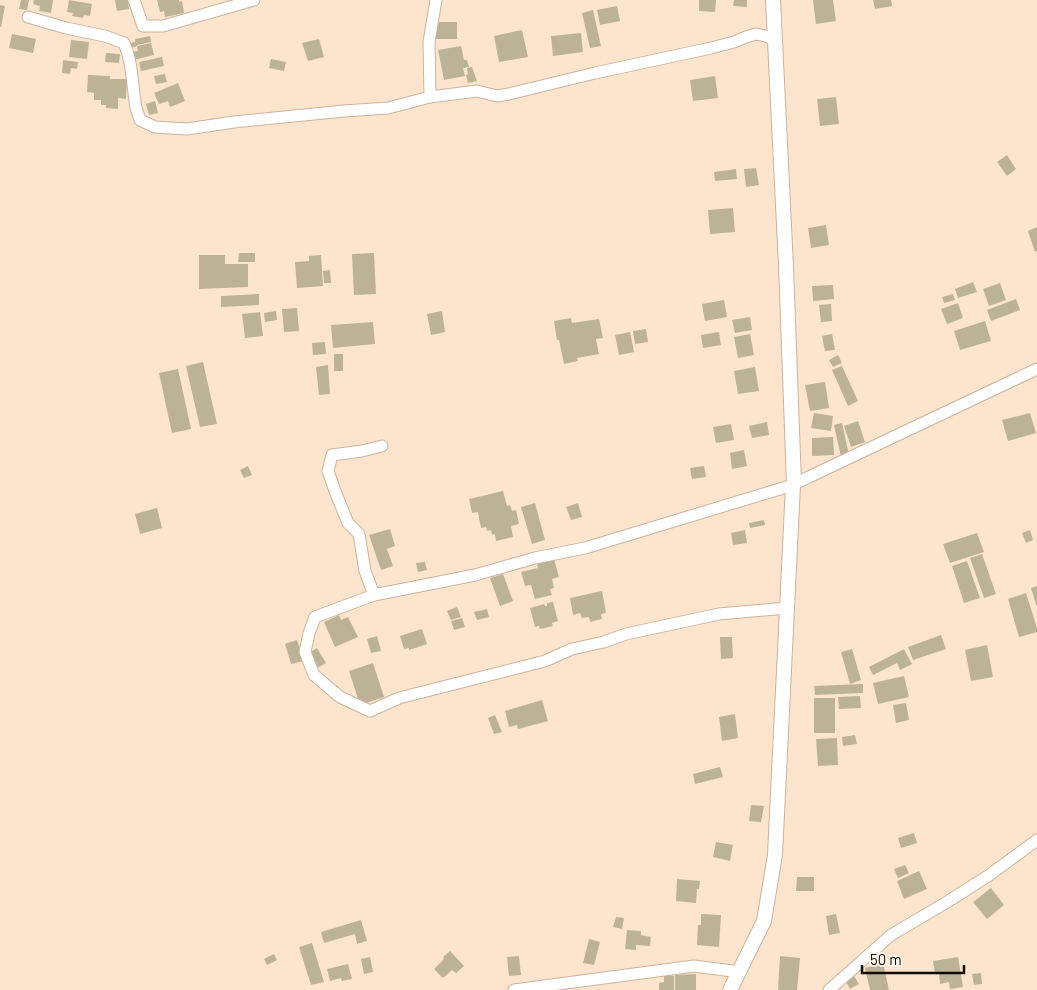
<svg xmlns="http://www.w3.org/2000/svg" width="1037" height="990" font-family="Barlow,sans-serif">
  <style>
    .building { fill: #bcb396 }
    .lines { fill: none; stroke-linecap: round; stroke-linejoin: round }
    .minor-casing { stroke: #cab39d; stroke-width: 13 }
    .tertiary-casing { stroke: #cab39d; stroke-width: 16 }
    .minor { stroke: #fff; stroke-width: 11 }
    .tertiary { stroke: #fff; stroke-width: 14 }
  </style>
  <rect width="100%" height="100%" fill="#fde5cd"/>
  <!-- building -->
  <g class="building">
    <path d="M21,0h8l-2,10 -8,-1z"/>
    <path d="M34,0h19l-2,13 -12,-2 1,-5 -7,-2z"/>
    <path d="M69,0l23,4 -2,12 -6,-1 -1,3 -11,-2 1,-3 -6,-1z"/>
    <path d="M115,0h13l1,9 -12,2z"/>
    <path d="M157,0h22v2l3,-1 2,12 -19,4 -1,-6 -4,1z"/>
    <path d="M699,0h17l-1,12 -16,-1z"/>
    <path d="M734,0h13v7l-14,-1z"/>
    <path d="M813,0h20l3,21 -20,3z"/>
    <path d="M873,0h18l1,6 -17,3z"/>
    <path d="M0,5l5,1 -4,21h-1z"/>
    <path d="M617,6l3,15 -20,4 -3,-15z"/>
    <path d="M593,10l8,36 -11,2 -8,-35z"/>
    <rect x="433" y="22" width="24" height="17"/>
    <path d="M522,30l6,27 -29,5 -5,-26z"/>
    <path d="M581,33l2,19 -30,4 -2,-20z"/>
    <path d="M12,34l24,5 -3,14 -24,-5z"/>
    <path d="M150,36l1,6 -14,3v1l-6,2 -1,-5 5,-1v-3z"/>
    <path d="M319,39l5,18 -16,4 -6,-18z"/>
    <path d="M71,40l18,2 -2,17 -18,-2z"/>
    <path d="M151,43l3,12 -20,5 -2,-8 6,-1 -1,-5z"/>
    <path d="M461,46l3,14h3l2,7 -6,1 2,8 -21,4 -6,-30z"/>
    <path d="M106,53l14,1 -1,9 -14,-1z"/>
    <path d="M162,57l2,9 -23,5 -2,-9z"/>
    <path d="M271,59l15,3 -2,9 -15,-3z"/>
    <path d="M63,60l15,2 -1,7 -6,-1 -1,6 -8,-1z"/>
    <path d="M472,67l5,14 -9,2 -2,-8 2,-1 -1,-6z"/>
    <path d="M165,74l2,8 -11,2 -2,-8z"/>
    <path d="M88,75l22,1v3h17l-1,20 -8,-1v11l-12,-1v-3h-5v-5h-7v-7l-7,-1z"/>
    <path d="M715,76l3,22 -25,3 -3,-21z"/>
    <path d="M178,83l7,18 -15,6 -2,-6 -9,3 -5,-11z"/>
    <path d="M836,97l3,27 -19,2 -3,-27z"/>
    <path d="M155,101l3,12 -9,2 -3,-11z"/>
    <path d="M1007,155l9,14 -9,7 -10,-14z"/>
    <path d="M756,168l3,17 -13,2 -2,-18z"/>
    <path d="M736,169l1,10 -22,2 -1,-9z"/>
    <path d="M733,208l2,24 -25,2 -2,-24z"/>
    <path d="M826,225l3,20 -18,3 -3,-20z"/>
    <path d="M1037,227v24l-2,1 -7,-21z"/>
    <path d="M239,253h16v9h-17z"/>
    <path d="M374,253l2,41 -22,1 -2,-41z"/>
    <path d="M199,255h26v9h23v23l-49,2z"/>
    <path d="M321,255l2,31 -26,2 -2,-26 14,-1v-5z"/>
    <path d="M330,270l1,13h-7l-1,-12z"/>
    <path d="M973,282l4,10 -19,6 -3,-9z"/>
    <path d="M1000,283l6,17 -17,6 -6,-17z"/>
    <path d="M833,285l1,14 -21,2 -1,-15z"/>
    <path d="M259,294v11l-38,2v-11z"/>
    <path d="M953,294l2,6 -11,3 -2,-6z"/>
    <path d="M1016,299l4,11 -29,11 -4,-11z"/>
    <path d="M724,300l3,17 -22,4 -3,-17z"/>
    <path d="M958,303l5,15 -16,6 -6,-15z"/>
    <path d="M831,304l1,17 -11,1 -2,-17z"/>
    <path d="M297,308l2,23 -15,1 -2,-23z"/>
    <path d="M276,311l1,9 -12,2 -1,-9z"/>
    <path d="M442,311l3,21 -14,3 -4,-21z"/>
    <path d="M260,312l3,24 -18,2 -3,-24z"/>
    <path d="M750,317l2,13 -17,3 -3,-13z"/>
    <path d="M571,318l1,5 27,-4 4,19 -7,1 3,15 -22,4 1,3 -14,3 -5,-24h-2l-3,-19z"/>
    <path d="M985,321l6,20 -31,9 -6,-19z"/>
    <path d="M373,322l2,22 -42,4 -2,-23z"/>
    <path d="M646,329l2,13 -13,2 -2,-13z"/>
    <path d="M630,332l4,20 -15,3 -4,-20z"/>
    <path d="M719,332l2,13 -18,3 -2,-13z"/>
    <path d="M750,334l4,21 -16,3 -4,-21z"/>
    <path d="M832,334l3,16 -10,1 -3,-15z"/>
    <path d="M325,342l1,12 -13,1 -1,-12z"/>
    <rect x="334" y="354" width="9" height="17"/>
    <path d="M838,355l4,8 -9,4 -4,-7z"/>
    <path d="M203,362l14,62 -17,3 -14,-61z"/>
    <path d="M328,365l2,29 -11,1 -3,-28z"/>
    <path d="M842,366l16,35 -10,5 -16,-36z"/>
    <path d="M755,367l4,24 -21,3 -4,-23z"/>
    <path d="M178,369l13,60 -19,4 -13,-60z"/>
    <path d="M825,382l4,26 -19,3 -5,-26z"/>
    <path d="M814,413l19,3 -2,15 -20,-3z"/>
    <path d="M1030,413l6,20 -28,8 -6,-21z"/>
    <path d="M858,421l7,21 -14,5 -7,-21z"/>
    <path d="M767,422l2,13 -17,3 -3,-12z"/>
    <path d="M842,423l7,32 -8,2 -7,-32z"/>
    <path d="M731,424l3,16 -18,3 -3,-16z"/>
    <path d="M833,437l1,18 -22,1v-18z"/>
    <path d="M744,450l3,16 -15,3 -2,-16z"/>
    <path d="M248,466l4,9 -8,3 -4,-8z"/>
    <path d="M704,466l2,11 -14,2 -2,-11z"/>
    <path d="M503,491l4,15 3,-1 2,6 4,-1 3,14 -8,2 2,11 -17,4 -1,-7 -3,1 -1,-5 -4,1 -1,-4 -5,1 -3,-16 -6,1 -3,-14z"/>
    <path d="M535,503l10,37 -13,4 -11,-37z"/>
    <path d="M578,503l4,14 -11,3 -5,-13z"/>
    <path d="M157,508l5,20 -22,6 -5,-20z"/>
    <path d="M764,520l1,5 -15,3 -1,-5z"/>
    <path d="M390,529l5,17 -8,3 6,17 -12,4 -12,-35z"/>
    <path d="M745,530l2,13 -14,2 -2,-12z"/>
    <path d="M1030,530l3,10 -7,3 -4,-10z"/>
    <path d="M977,533l7,19 -34,11 -7,-19z"/>
    <path d="M982,554l14,40 -12,4 -14,-40z"/>
    <path d="M554,559l5,18 -7,2 2,9 -4,1 2,6 -17,4 -4,-14 -6,1 -4,-14 17,-4 -1,-5z"/>
    <path d="M967,561l13,37 -16,5 -12,-37z"/>
    <path d="M425,562l2,8 -9,2 -2,-9z"/>
    <path d="M503,574l10,27 -13,5 -10,-28z"/>
    <path d="M1037,586v21l-6,-19z"/>
    <path d="M602,591l4,22 -5,1 1,5 -12,3 -1,-5 -7,1 -2,-5 -7,2 -3,-17z"/>
    <path d="M1026,593l11,35v4l-18,5 -11,-38z"/>
    <path d="M553,602l5,19 -6,2 1,3 -13,3 -1,-3 -4,1 -5,-19 14,-4 1,2h2v-3z"/>
    <path d="M457,607l4,10 -10,3 -4,-9z"/>
    <path d="M487,609l2,8 -12,3 -3,-8z"/>
    <path d="M339,615l2,5 7,-3 10,20 -23,10 -11,-25z"/>
    <path d="M462,618l3,9 -11,3 -3,-9z"/>
    <path d="M422,629l5,15 -18,6v-2l-5,1 -4,-13z"/>
    <path d="M941,635l5,14 -33,11 -5,-13z"/>
    <path d="M377,636l4,15 -10,2 -4,-14z"/>
    <path d="M720,637h12l1,21 -12,1z"/>
    <path d="M297,640l7,21 -13,3 -6,-20z"/>
    <path d="M987,645l6,32 -22,4 -6,-31z"/>
    <path d="M317,648l9,15 -9,5 -8,-15z"/>
    <path d="M852,649l9,31 -11,4 -9,-32z"/>
    <path d="M904,649l8,15 -12,6 -3,-7 -24,12 -4,-8z"/>
    <path d="M373,663l11,34 -24,8 -11,-34z"/>
    <path d="M904,676l5,21 -31,7 -5,-21z"/>
    <path d="M863,684v9l-48,2 -1,-9z"/>
    <path d="M860,696l1,12 -22,1 -1,-12z"/>
    <rect x="814" y="698" width="21" height="35"/>
    <path d="M542,700l6,21 -30,8 -1,-4 -8,2 -4,-16z"/>
    <path d="M906,703l3,17 -13,3 -3,-18z"/>
    <path d="M735,714l3,24 -16,3 -3,-24z"/>
    <path d="M495,715l7,17 -8,2 -6,-16z"/>
    <path d="M855,735l2,9 -14,2 -1,-9z"/>
    <path d="M837,738l1,27 -20,1 -2,-27z"/>
    <path d="M720,767l3,10 -28,7 -2,-10z"/>
    <path d="M751,805l13,1 -3,16 -12,-1z"/>
    <path d="M914,833l3,10 -16,5 -3,-10z"/>
    <path d="M716,842l17,3 -3,16 -17,-4z"/>
    <path d="M905,865l4,8 -11,5 -4,-9z"/>
    <path d="M919,871l8,18 -23,10 -7,-18z"/>
    <path d="M797,877h17v14h-18z"/>
    <path d="M677,879l23,2 -1,8h-2l-1,14 -20,-2z"/>
    <path d="M991,888l13,17 -17,14 -14,-17z"/>
    <path d="M701,914l20,1 -2,32 -22,-2 1,-20h3z"/>
    <path d="M836,914l4,19 -11,2 -3,-19z"/>
    <path d="M616,917l8,1 -2,11 -9,-2z"/>
    <path d="M361,920l6,21 -10,3 -2,-10 -31,9 -3,-11z"/>
    <path d="M627,930l14,1v4l10,2 -1,9 -14,-1v5l-11,-1z"/>
    <path d="M589,939l11,3 -6,23 -11,-2z"/>
    <path d="M312,943l12,39 -13,3 -12,-38z"/>
    <path d="M450,951l14,15 -8,7 -4,-3 -9,8 -9,-9 10,-10 -1,-2z"/>
    <path d="M274,954l3,6 -10,5 -3,-6z"/>
    <path d="M519,956l2,19 -12,1 -2,-19z"/>
    <path d="M780,956l20,2 -3,32h-19z"/>
    <path d="M370,957l3,15 -9,2 -3,-15z"/>
    <path d="M958,957l5,30 -13,2 -1,-7 -9,2 -1,-11 -4,1 -2,-13z"/>
    <path d="M883,963l6,27h-19l-5,-22z"/>
    <path d="M348,964l4,15 -10,2 -1,-3 -11,3 -3,-12z"/>
    <path d="M981,973l1,11 -8,1 -2,-11z"/>
    <path d="M696,974v16h-21v-15z"/>
    <path d="M664,976h10v14h-15v-7l5,-1z"/>
    <path d="M854,976l5,8 -9,5 -4,-7z"/>
  </g>
  <g class="lines">
    <!-- minor casing -->
    <g class="minor-casing">
      <g id="minor">
        <path d="M134,0l9,26h20l91,-26"/>
        <path d="M28,17l38,11 39,8 19,7c8,18 8,38 11,58 0,6 3,12 5,19l15,7 32,2 47,-7 110,-11 44,-3 42,-11 47,-6 20,5 12,-2 86,-21 116,-25 23,-6 12,-5 10,-3 9,2 10,4"/>
        <path d="M430,97l-1,-55 7,-42"/>
        <path d="M382,446l-20,5 -30,4 -4,16 7,20 13,32 11,11 6,37 9,24 101,-20 60,-17 50,-10 208,-63"/>
        <path d="M794,484l243,-115"/>
        <path d="M374,595l-59,22 -6,16 -4,19 9,23 26,22 30,14 29,-13 146,-37 27,-12 32,-7 22,-8 93,-20 68,-6"/>
        <path d="M514,990l180,-24 46,6"/>
        <path d="M829,990l62,-55 56,-33 41,-26 49,-36"/>
      </g>
    </g>
    <!-- tertiary casing -->
    <g class="tertiary-casing">
      <path id="tertiary" d="M730,990l34,-69 11,-66 18,-370 1,-1 -8,-218 -13,-266"/>
    </g>
    <!-- minor -->
    <use href="#minor" class="minor"/>
    <!-- tertiary -->
    <use href="#tertiary" class="tertiary"/>
  </g>
  <!-- scale -->
  <path d="M862 965v8h102v-8" fill="none" stroke="#120b04" stroke-width="2.5"/>
  <text x="870" y="965" font-size="15" fill="#120b04" stroke="#fef5eb" stroke-width="4" paint-order="stroke">50 m</text>
</svg>
